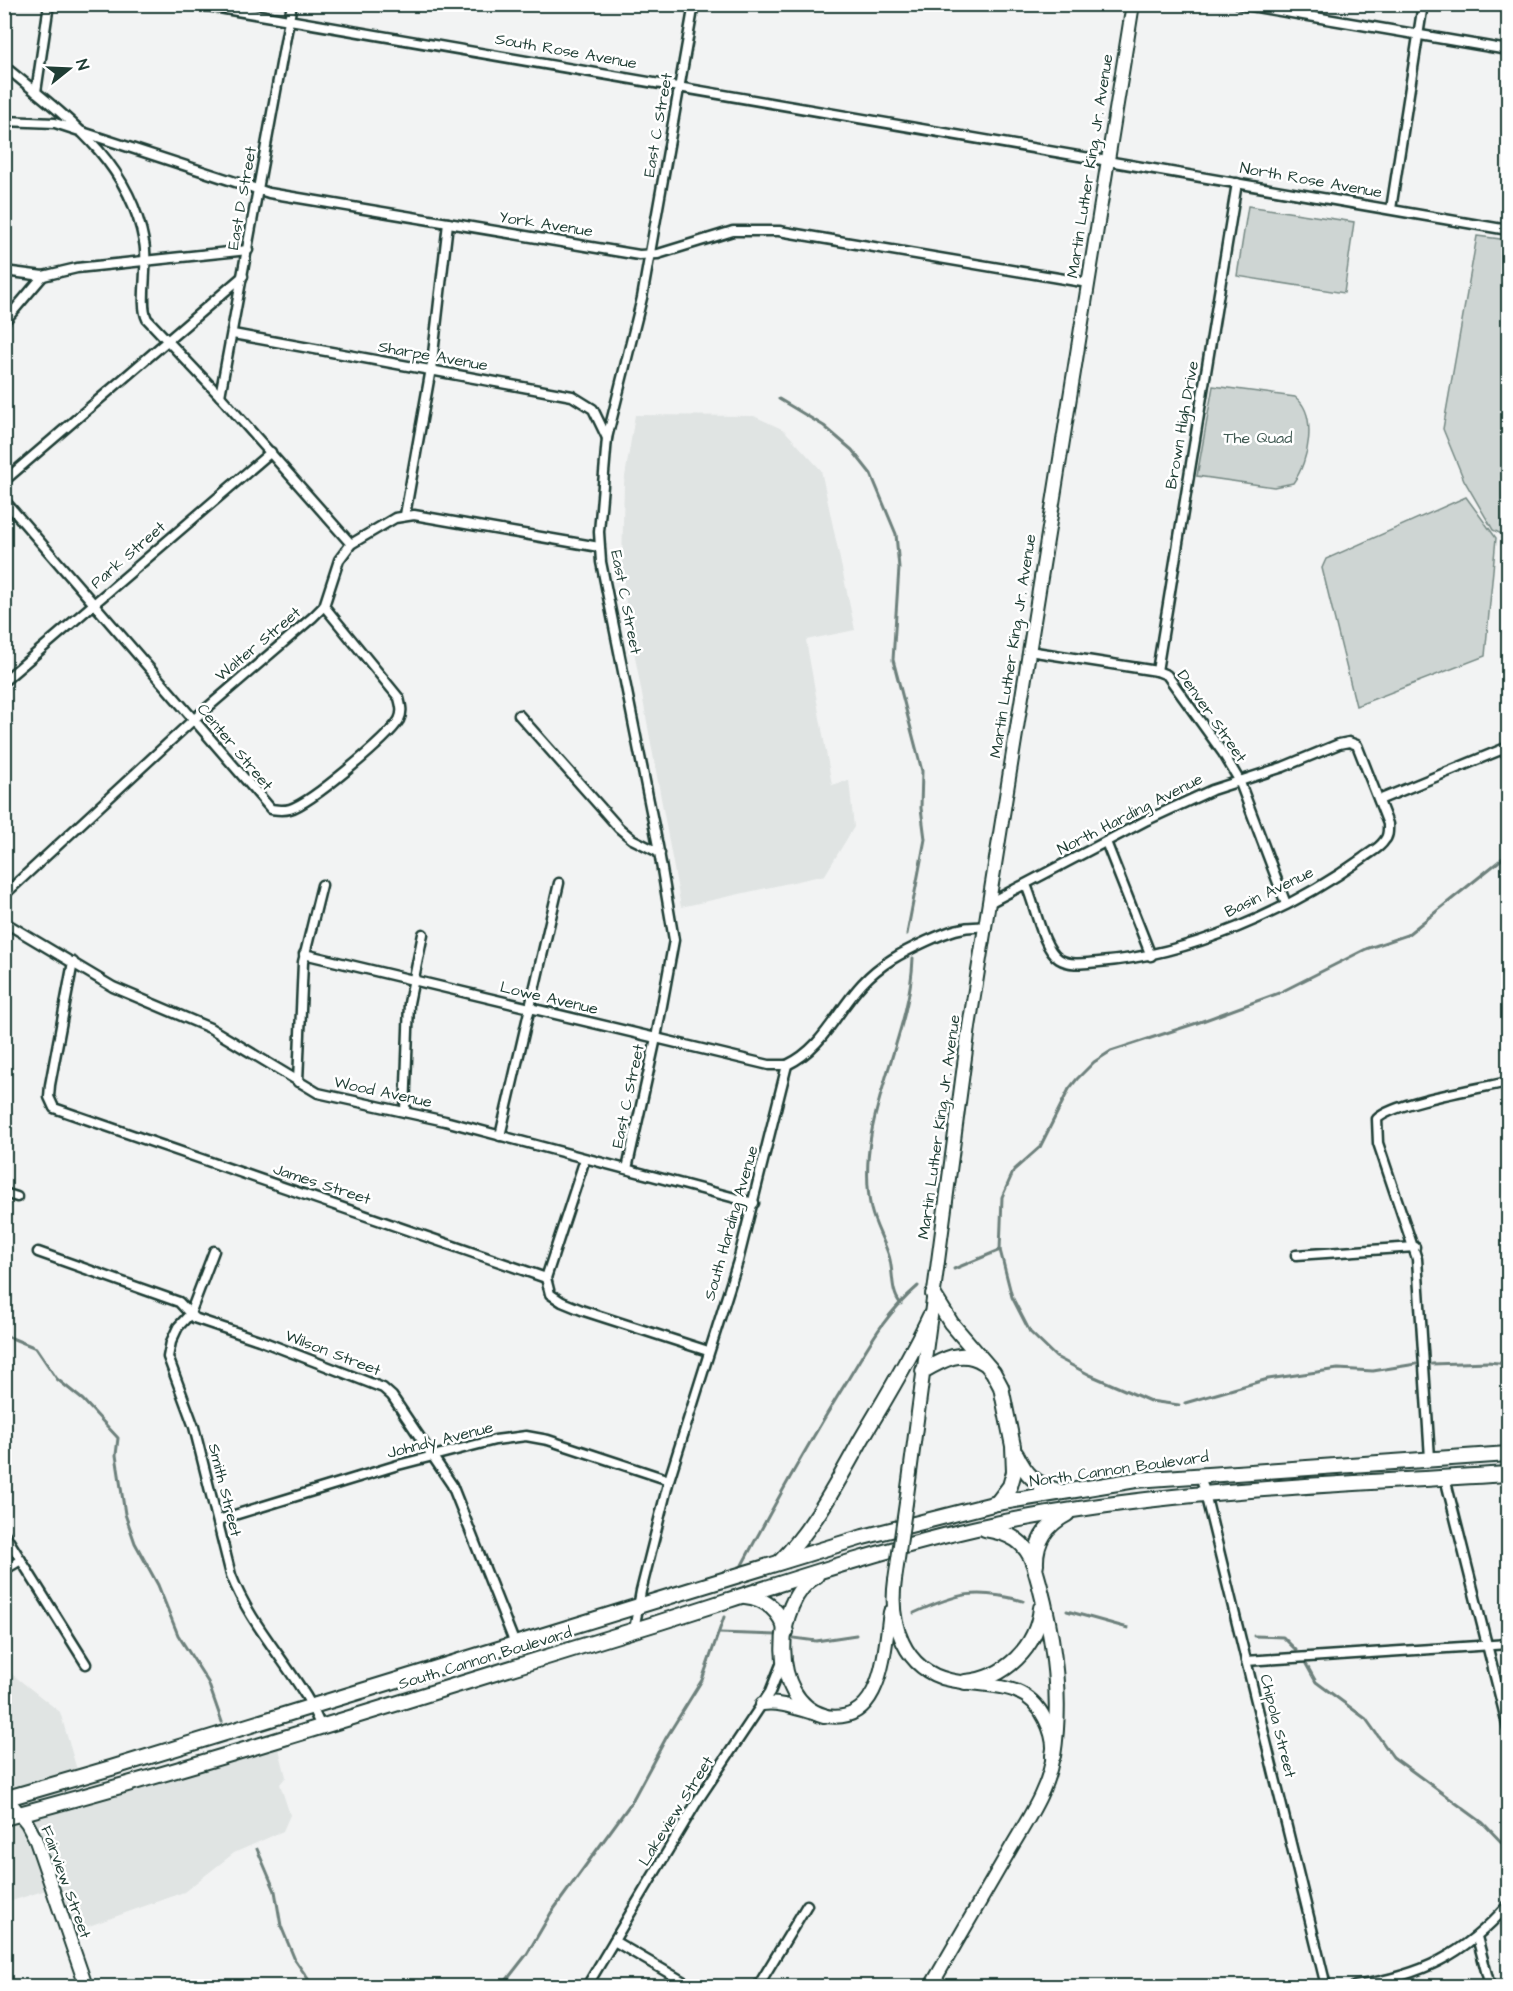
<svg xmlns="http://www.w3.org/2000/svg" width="1513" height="1991" font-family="'Architects Daughter',sans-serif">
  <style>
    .built { fill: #e0e4e3 }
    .green { fill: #ced5d3; stroke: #768984; stroke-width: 1.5 }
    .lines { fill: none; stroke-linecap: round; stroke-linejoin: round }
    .stream { stroke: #6d807b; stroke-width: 3 }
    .street-casing { stroke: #1f3d34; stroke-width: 13 }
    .secondary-casing { stroke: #1f3d34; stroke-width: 16 }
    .primary-casing { stroke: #1f3d34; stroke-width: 18 }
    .street { stroke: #fff; stroke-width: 8 }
    .secondary { stroke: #fff; stroke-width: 12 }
    .primary { stroke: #fff; stroke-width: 14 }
    .secondary-bridge-casing { stroke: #1f3d34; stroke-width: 16; stroke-linecap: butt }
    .secondary-bridge { stroke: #fff; stroke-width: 12 }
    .labels { text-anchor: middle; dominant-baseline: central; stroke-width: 5; stroke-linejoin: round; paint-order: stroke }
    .street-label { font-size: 16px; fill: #1f3d34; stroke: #fff }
    .park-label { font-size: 16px; fill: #425b54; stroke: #fff }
  </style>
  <rect width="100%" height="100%" fill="#f2f3f3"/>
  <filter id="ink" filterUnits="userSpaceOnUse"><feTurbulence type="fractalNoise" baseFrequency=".0167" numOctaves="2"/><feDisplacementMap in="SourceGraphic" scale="12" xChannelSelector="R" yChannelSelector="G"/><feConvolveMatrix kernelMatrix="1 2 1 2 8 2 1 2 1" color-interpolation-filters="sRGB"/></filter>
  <g filter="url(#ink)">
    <!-- built -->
    <g class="built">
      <path d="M635,415l119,1 30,14 37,40 34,160 -49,10 26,145 17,-5 5,47 -29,48 -144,32 -54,-294 -5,-50 2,-80z"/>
      <path d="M8,1671l52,41 17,58 -72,20 -1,-118z"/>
      <path d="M278,1745l8,32 -6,7 10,31 -7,16 -49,22 -50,39 -109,39 -16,-45 -54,17v-77z"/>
    </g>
    <!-- green -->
    <g class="green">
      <path d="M1248,206l106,16 -10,71 -107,-17z"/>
      <path d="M1477,236l31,4v297l-15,-7 -29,-50 -21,-51z"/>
      <path d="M1213,386l82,11c23,17 14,65 -2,86l-19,4 -77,-11z"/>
      <path d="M1466,497l30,41 -11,118 -129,50 -34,-138 4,-9z"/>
    </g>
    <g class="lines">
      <!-- stream -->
      <g class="stream">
        <path d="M779,399l45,27 28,24 19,24 25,60 3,34 -6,92 29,111 -1,37 4,31 -18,95"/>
        <path d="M954,1269l46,-19"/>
        <path d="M901,1304c-11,-12 -7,-32 -12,-48 -5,-16 -14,-30 -18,-47 -18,-88 39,-165 42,-251"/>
        <path d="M4,1335l32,13 21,31 26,21 35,38 -2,17 9,59 10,29 23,42 20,50 30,47 14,40"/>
        <path d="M1432,1364l56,-2 20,2"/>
        <path d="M1185,1403l83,-24 70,-10 35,2 43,-7"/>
        <path d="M1179,1405l-29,-4 -60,-26 -34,-18 -26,-25 -18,-35 -12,-47 2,-53 12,-27 26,-23 29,-58 8,-10 17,-17 17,-11 86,-28 82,-30 87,-44 41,-14 101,-81"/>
        <path d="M742,1565c32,-60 65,-119 100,-176 25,-40 39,-71 76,-103"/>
        <path d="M1067,1611l61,17"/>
        <path d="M914,1613c44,-20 62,-25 109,-12"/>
        <path d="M719,1633l58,2"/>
        <path d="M1254,1636l29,1 13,13"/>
        <path d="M794,1638l22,3 40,-6"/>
        <path d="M1306,1664l10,18 50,37 27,38 90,66 25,26"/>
        <path d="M257,1849l18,42 6,35 14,34 18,26"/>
        <path d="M502,1986l25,-32 24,-41 80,-110 35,-65 36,-58 22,-63"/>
      </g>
      <!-- street casing -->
      <g class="street-casing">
        <g id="street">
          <path d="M196,4l1312,226"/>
          <path d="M1239,4l269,46"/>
          <path d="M4,66c61,50 125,94 140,176 5,23 -5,62 3,77l73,77 131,148"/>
          <path d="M36,92l13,-88"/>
          <path d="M4,121l51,2 214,70 370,62 19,-1 75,-23h46l309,52"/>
          <path d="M1391,209l32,-205"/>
          <path d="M4,271l39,5"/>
          <path d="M4,322l39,-46 34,-8 171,-18"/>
          <path d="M233,334l339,62 21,13 14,29"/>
          <path d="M220,396l72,-392"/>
          <path d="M4,481l239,-205"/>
          <path d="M4,500l267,309c7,1 12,2 19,0 21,-6 97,-70 109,-89 4,-8 2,-14 0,-22l-75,-92"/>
          <path d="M405,515l27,-152 16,-140"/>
          <path d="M1029,651l128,20 10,4 56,78 16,27 47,124"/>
          <path d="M1157,671l80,-488"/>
          <path d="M4,681l267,-229"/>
          <path d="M519,715l100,113 13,11 28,14"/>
          <path d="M1379,800l129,-53"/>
          <path d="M1106,842l45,114"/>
          <path d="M4,895l189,-175 120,-103 11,-11 15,-46 12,-16 44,-26 19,-3 185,32"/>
          <path d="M989,903l158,-83 65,-30 71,-23 56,-23 10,-2 8,3 31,79c0,6 1,12 -4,17 -4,7 -15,12 -21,17 -73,53 -174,97 -264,104 -13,1 -29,4 -40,-3 -17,-11 -24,-55 -33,-74"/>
          <path d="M4,922l109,65 97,41 108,65 127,28 309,82"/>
          <path d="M304,954l465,111h18"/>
          <path d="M73,962l-23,123 -1,12 5,11 492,170"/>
          <path d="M298,1082l5,-120 19,-77"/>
          <path d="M405,1112l4,-109 14,-69"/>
          <path d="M500,1136l59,-253"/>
          <path d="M585,1159l-39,119 4,16 12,8 22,9 124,40"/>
          <path d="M627,1169l29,-131 18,-98 -16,-94 -57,-284 -2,-30 8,-94 35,-140 52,-294"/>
          <path d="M4,1193l13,4"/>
          <path d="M214,1251l-24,63 -12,13 -7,15 -3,15 26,70 37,148c17,44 48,78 73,118 7,10 11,22 17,33"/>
          <path d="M38,1252l141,50 15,16 65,22 124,48 9,8 60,89 63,159"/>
          <path d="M1296,1255l119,-8"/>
          <path d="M1430,1458l-13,-199 -39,-116 -1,-24c17,-17 104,-31 131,-37"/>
          <path d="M1200,1473l126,513"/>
          <path d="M1445,1478l63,250"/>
          <path d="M218,1520l180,-55 97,-25 31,-4 22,4 121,40"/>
          <path d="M4,1533l82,131"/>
          <path d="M4,1570l17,-10"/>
          <path d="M634,1630l7,-39 28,-111 69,-219 49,-196c36,-17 49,-53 75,-81 18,-20 41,-32 65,-43 20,-9 36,-16 58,-14"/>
          <path d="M1246,1661l262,-17"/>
          <path d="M1477,1937l13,49"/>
          <path d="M614,1941l77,45"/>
          <path d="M587,1986l111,-186 72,-108 12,-30"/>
          <path d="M758,1986l49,-81"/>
          <path d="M1355,1986c67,-11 108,-30 153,-81"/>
        </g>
      </g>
      <!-- secondary casing -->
      <g class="secondary-casing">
        <g id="secondary">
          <path d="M906,1503l63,-476 164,-1023"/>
          <path d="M895,1580c-6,42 8,90 55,100 36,8 76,-1 95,39 5,10 9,24 8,35 -4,36 -28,69 -45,99 -26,45 -52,89 -77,133"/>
          <path d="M762,1704c21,-3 40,7 59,11 62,14 63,-63 69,-103"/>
          <path d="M4,1795l23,28 8,15 51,148"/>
        </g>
      </g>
      <!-- primary casing -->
      <g class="primary-casing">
        <g id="primary">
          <path d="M933,1294l18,29 42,49 8,15 12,59 1,26 -4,14 -13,17"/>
          <path d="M923,1371c19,-11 39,-23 60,-9"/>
          <path d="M1016,1454c10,21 19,30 42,37"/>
          <path d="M985,1529c25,4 41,12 49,36 18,61 29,128 19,191"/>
          <path d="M780,1562c35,-36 57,-79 81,-122 24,-41 49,-81 69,-124"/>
          <path d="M1036,1565c-1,-24 10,-40 31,-51"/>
          <path d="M816,1576c-43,24 -47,125 8,140"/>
          <path d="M745,1596c21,2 36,16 41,36"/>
          <path d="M965,1682c40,-3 72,-35 76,-74"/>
          <path d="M4,1799l107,-31 752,-231 134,-34 139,-23 372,-26"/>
          <path d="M4,1818c219,-58 434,-128 650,-194 111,-35 222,-74 336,-99 170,-36 345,-40 518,-51"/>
        </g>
      </g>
      <!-- street -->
      <use href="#street" class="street"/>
      <!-- secondary -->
      <use href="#secondary" class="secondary"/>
      <!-- primary -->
      <use href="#primary" class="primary"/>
      <!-- secondary-bridge casing -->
      <g class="secondary-bridge-casing">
        <path id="secondary-bridge" d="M895,1580l11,-77"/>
      </g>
      <!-- secondary-bridge -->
      <use href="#secondary-bridge" class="secondary-bridge"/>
    </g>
  </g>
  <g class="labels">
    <!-- street labels -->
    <g class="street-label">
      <text transform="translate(566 51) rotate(10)">South Rose Avenue</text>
      <text transform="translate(658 125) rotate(-80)">East C Street</text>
      <text transform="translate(1090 166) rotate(-81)">Martin Luther King, Jr. Avenue</text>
      <text transform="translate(1311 180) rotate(10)">North Rose Avenue</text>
      <text transform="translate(242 198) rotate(-80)">East D Street</text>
      <text transform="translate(546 224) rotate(9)">York Avenue</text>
      <text transform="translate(433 356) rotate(10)">Sharpe Avenue</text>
      <text transform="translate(1182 425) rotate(-80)">Brown High Drive</text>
      <text transform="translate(128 555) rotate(-41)">Park Street</text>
      <text transform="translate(626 602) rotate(79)">East C Street</text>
      <text transform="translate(258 644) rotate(-40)">Walter Street</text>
      <text transform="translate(1013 646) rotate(-81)">Martin Luther King, Jr. Avenue</text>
      <text transform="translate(1212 716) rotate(55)">Denver Street</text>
      <text transform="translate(235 747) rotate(50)">Center Street</text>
      <text transform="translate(1130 814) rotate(-27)">North Harding Avenue</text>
      <text transform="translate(1269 892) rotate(-26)">Basin Avenue</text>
      <text transform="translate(549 998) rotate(13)">Lowe Avenue</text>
      <text transform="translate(383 1092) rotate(12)">Wood Avenue</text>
      <text transform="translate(628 1096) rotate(-78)">East C Street</text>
      <text transform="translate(939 1127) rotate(-82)">Martin Luther King, Jr. Avenue</text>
      <text transform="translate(322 1184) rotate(18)">James Street</text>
      <text transform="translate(731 1223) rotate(-74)">South Harding Avenue</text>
      <text transform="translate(333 1353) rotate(21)">Wilson Street</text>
      <text transform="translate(440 1440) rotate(-14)">Johndy Avenue</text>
      <text transform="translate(1119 1469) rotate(-8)">North Cannon Boulevard</text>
      <text transform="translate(225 1490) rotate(76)">Smith Street</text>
      <text transform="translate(485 1658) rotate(-17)">South Cannon Boulevard</text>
      <text transform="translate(1278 1726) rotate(76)">Chipola Street</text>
      <text transform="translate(676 1811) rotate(-58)">Lakeview Street</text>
      <text transform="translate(66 1882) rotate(70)">Fairview Street</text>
    </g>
    <!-- park labels -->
    <g class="park-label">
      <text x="1258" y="438">The Quad</text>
    </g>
  </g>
  <!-- margin -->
  <rect width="1513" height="1991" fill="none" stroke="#fff" stroke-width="24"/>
  <rect x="12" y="12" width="1489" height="1967" fill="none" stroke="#1f3d34" stroke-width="2" filter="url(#ink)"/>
  <!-- north arrow -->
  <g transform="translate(69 69) rotate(72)" stroke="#ffffff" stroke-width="4.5" paint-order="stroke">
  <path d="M0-4.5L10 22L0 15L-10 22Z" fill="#1f3d34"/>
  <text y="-9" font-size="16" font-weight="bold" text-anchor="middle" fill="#1f3d34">N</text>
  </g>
</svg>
